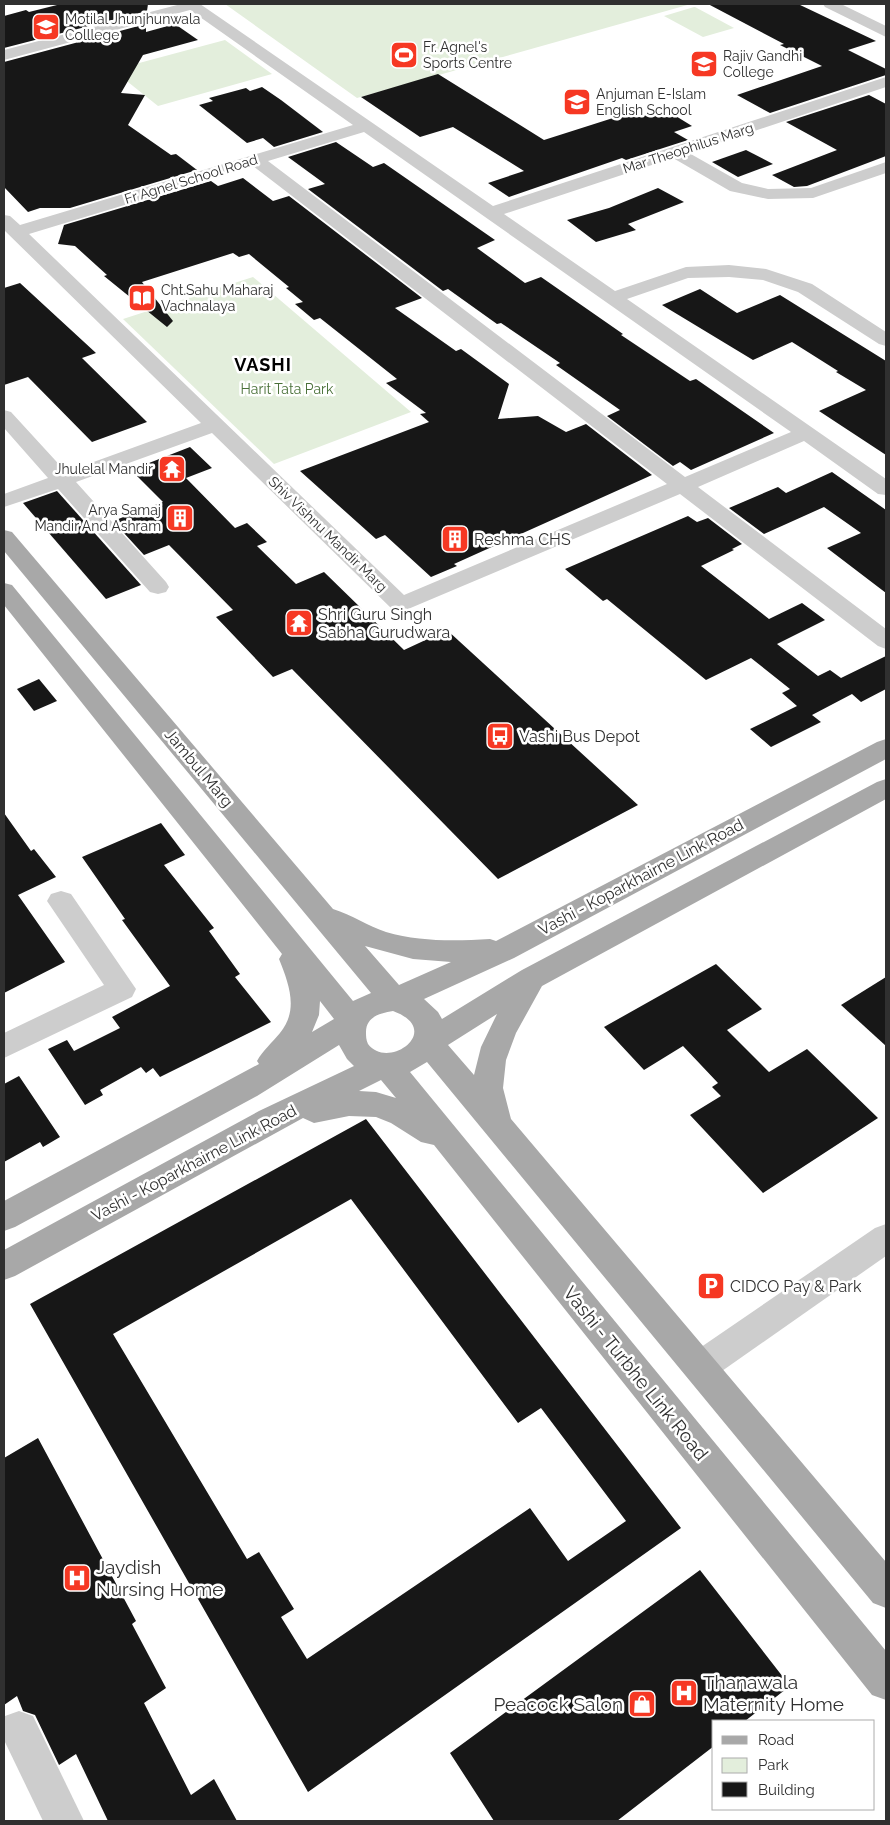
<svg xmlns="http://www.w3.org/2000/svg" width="890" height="1825" font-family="Raleway,sans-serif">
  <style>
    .green { fill: #e3eedc }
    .building { fill: #171717; fill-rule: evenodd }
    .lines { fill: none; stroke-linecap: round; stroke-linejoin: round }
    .minor { fill: #cdcdcd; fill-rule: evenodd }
    .major { fill: #a8a8a8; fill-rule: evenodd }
    .labels { text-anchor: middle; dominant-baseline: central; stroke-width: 5; stroke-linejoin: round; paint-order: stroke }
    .far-poi-label { font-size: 14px; fill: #303030; stroke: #fff; text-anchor: start }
    .far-street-label { font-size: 14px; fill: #303030; stroke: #fff }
    .far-park-label { font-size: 14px; fill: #497038; stroke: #fff }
    .poi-label { font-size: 16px; fill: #303030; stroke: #fff; text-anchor: start }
    .street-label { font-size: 16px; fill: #303030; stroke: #fff }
    .far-district-label { font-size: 18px; font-weight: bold; letter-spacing: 1px; fill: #000; stroke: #fff }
    .near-street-label { font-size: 19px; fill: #303030; stroke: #fff }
    .near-poi-label { font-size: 19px; fill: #303030; stroke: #fff; text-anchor: start }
  </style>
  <rect width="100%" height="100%" fill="#fff"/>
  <!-- green -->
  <g class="green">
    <path d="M225,4h466l-334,94z"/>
    <path d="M694,7h1l39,21 -31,9 -39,-21z"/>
    <path d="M225,40l47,34 -114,32 -45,-36z"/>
    <path d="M253,277l158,135 -137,52 -151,-145z"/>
  </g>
  <!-- building -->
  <g class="building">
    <path d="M61,4h87l-1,7 -143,37v-32l22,-6 3,2z"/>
    <path d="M708,4h90l78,37 -28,9 38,19v6l-116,38 -33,-18 85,-29 -42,-21 4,-1z"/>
    <path d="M146,24v8l29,-8 23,16 -55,15 -22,38 24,2 -17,30 43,30 5,-1 21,16 -127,38h-30l-12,4 -24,-25v-125z"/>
    <path d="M438,74l106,66 91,-29 8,5 23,-6 26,16 -18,6 14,8 -62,20 -4,-2 -113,39 -21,-14 36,-12 -71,-44 -33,10 -59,-40z"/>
    <path d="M262,87l19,13 42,32 -49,15 -11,-9 -16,5 -48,-38 14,-4 -4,-3 37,-10 4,3z"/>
    <path d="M869,95l17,9v52l-79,30 -13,1 -22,-12 65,-25 -51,-28z"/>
    <path d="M336,142l37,25 11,-4 111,77 -18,8 48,35 16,-6 82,57 -2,1 69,46 6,-2 78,54 -83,37 -11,-8 -7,4 -66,-50 13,-6 -64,-45 4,-2 -59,-40 -4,1 -49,-35 -5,2 -135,-102 17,-5 -37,-27z"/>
    <path d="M746,150l27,14 -35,13 -26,-15z"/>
    <path d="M243,178l30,23 16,-5 133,102 -27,10 61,43 5,-2 48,35 -11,35 40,-3 28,16 20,-8 66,51 -198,89 3,2 -26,11 -46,-42 -9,4 -76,-68 129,-49 -9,-8 6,-1 -40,-30 11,-4 -77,-61 -6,2 -19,-16 8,-2 -17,-14 3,-1 -40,-33 -10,3 -6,-4 -91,29 31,39 -6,6 -63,-51 3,-1 -32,-29 -17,-2 6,-19 147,-44 7,5z"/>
    <path d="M658,188l26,14 -56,22 8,6 -40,12 -29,-22 42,-12z"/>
    <path d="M20,283l76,70 -14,5 65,64 -55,20 -64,-65 -24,8v-97z"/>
    <path d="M700,289l37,24 43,-18 106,66v94l-67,-44 47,-21 -30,-18 2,-1 -46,-29 -39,18 -91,-55z"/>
    <path d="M190,447l22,21 -26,10 49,50 12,-5 20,19 -10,4 39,38 28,-12 80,78 43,-20 191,175 -140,74 -206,-210 -19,8 -57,-60 17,-7 -64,-65 -25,10 -31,-34 50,-19 -32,-32z"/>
    <path d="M832,472l54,38v83l-59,-45 34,-15 -37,-26 -60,27 -35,-26 49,-21 8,6z"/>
    <path d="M57,491l84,94 -35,14 -83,-96z"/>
    <path d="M688,516l9,6 11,-4 34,26 -10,5 2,1 -33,16 68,53 33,-16 23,17 -48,24 41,32 12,-6 11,8 45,-22v33l-25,13 -9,-8 -40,21 9,7 -50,25 -21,-18 47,-23 -15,-13 8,-4 -39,-31 -45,22 -99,-81 -4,2 -38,-32z"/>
    <path d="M39,679l18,22 -23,10 -17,-22z"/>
    <path d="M4,813l27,38 3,-2 22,28 -38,18 47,67 -61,31z"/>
    <path d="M161,823l24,32 -21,10 50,63 -5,3 31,43 -5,3 36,45 -111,55 -7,-9 -7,5 -5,-6 -41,23 3,5 -18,10 -37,-56 19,-9 7,11 46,-23 -8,-11 58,-31 -48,-66 3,-1 -43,-62z"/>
    <path d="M716,964l46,45 -35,21 42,42 38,-23 71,69 -115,75 -73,-78 31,-19 -9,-9 6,-4 -35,-37 -39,24 -40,-43z"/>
    <path d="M886,977v69l-45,-41z"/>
    <path d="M19,1076l41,61 -17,10 -3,-5 -36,20v-78z"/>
    <path d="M366,1119l315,409 -373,264 -278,-488zM351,1199l167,224 23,-15 85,113 -58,40 -38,-53 -223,151 -26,-42 13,-8 -35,-57 -12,7 -134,-225z"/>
    <path d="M38,1438l98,183 -4,3 34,64 -22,15 47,92 23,-16 23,42h-129l-32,-67 -17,11 -24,-50 -12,-4 -6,-15 -13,9v-247z"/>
    <path d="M700,1570l90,116 -45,35h-31v25l-97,75h-123l-44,-68z"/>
  </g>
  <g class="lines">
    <!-- minor -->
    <g class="minor">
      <path d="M181,4h19l293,202 393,-129v10l-197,66 53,30 26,6 43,-1 75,-26v11l-73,25 -45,1 -38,-8 -57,-33 -169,56 111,77 71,-24 43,-2 37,4 46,15 74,48v14l-7,-2 -81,-52 -35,-12 -34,-3 -41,1 -61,21 259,180v16l-8,-1 -74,-53 -106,46 188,142v20l-8,-3 -198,-152 -279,118 -8,-2 -181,-177 -136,49 90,100 3,5 -3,5 -8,2 -8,-2 -92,-103 -54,18v-13l44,-16 -44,-50v-18l7,2 55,60 135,-49 -197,-193v-15l6,1 10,9 333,-100 -163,-115 -186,50v-10zM364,132l427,300 -106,45 -417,-316zM253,166l414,318 -263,111 -375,-361z"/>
      <path d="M823,4h18l45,22v11l-61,-30z"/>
      <path d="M61,891l10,3 65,95 -4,8 -128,61v-25l100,-48 -57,-84 4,-7z"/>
      <path d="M886,1224v32l-174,122 -12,5 -12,-5 -5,-11 5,-11 187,-128z"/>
      <path d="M19,1711l14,5 51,105h-41l-39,-81 1,-24z"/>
    </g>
    <!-- major -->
    <path class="major" d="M4,530l8,2 321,377c19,6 35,17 53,23 34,10 70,9 104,7l6,2 381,-199 9,-3v20l-372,199 -90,41 14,13 4,7 80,-49 355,-188 9,-3v20l-344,187 -26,47 -10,27 -3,28 8,31 375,443v46l-13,-5 -446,-541 -17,10 476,579v49l-14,-5 -438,-550 -13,-3 -30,-19 -15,-6 -27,-1 -35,7 -11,-5 -288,158 -11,4v-30l255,-139 95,-45 -7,-7 -8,-14 -82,51 -242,131 -11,4v-30l255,-137 -2,-3c6,-11 15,-18 23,-28 19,-23 9,-49 -1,-74l3,-5 -278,-349v-22l8,2 341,416 18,-8 -367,-442zM365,946l48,13 38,3 -52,23zM320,1001l14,18 -22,13 7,-17zM393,1011c52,19 -5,60 -25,33 -2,-4 -2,-8 -2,-12 0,-15 14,-19 27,-21zM497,1014l-16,33 -7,28 -26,-30zM381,1080l15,18 -20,-6 -17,-1z"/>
  </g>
  <!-- icons -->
  <defs>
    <g id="university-square" transform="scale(1.4375)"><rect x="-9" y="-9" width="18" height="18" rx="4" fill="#f63823" stroke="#fff"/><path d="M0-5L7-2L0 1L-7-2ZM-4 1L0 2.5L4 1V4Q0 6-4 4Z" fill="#fff"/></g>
    <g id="stadium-square" transform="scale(1.4375)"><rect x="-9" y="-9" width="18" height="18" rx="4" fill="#f63823" stroke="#fff"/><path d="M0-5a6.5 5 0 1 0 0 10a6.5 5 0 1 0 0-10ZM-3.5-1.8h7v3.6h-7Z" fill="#fff"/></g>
    <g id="school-square" transform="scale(1.4375)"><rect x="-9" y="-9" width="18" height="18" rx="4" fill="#f63823" stroke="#fff"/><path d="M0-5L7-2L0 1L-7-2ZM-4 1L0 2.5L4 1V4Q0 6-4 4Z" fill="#fff"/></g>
    <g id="library-square" transform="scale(1.4375)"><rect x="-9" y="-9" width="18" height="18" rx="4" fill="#f63823" stroke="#fff"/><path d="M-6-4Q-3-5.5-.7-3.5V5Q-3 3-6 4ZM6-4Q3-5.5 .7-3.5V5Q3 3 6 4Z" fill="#fff"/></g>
    <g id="temple-square" transform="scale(1.4375)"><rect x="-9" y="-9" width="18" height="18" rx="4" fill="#f63823" stroke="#fff"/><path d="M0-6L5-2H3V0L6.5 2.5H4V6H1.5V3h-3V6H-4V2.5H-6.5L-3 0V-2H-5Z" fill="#fff"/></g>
    <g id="building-square" transform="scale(1.4375)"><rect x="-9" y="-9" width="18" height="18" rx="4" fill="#f63823" stroke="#fff"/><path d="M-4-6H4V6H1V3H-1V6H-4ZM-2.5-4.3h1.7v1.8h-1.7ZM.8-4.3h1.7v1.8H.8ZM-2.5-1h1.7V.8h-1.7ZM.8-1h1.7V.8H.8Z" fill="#fff"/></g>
    <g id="bus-square" transform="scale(1.4375)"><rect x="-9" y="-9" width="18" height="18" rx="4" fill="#f63823" stroke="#fff"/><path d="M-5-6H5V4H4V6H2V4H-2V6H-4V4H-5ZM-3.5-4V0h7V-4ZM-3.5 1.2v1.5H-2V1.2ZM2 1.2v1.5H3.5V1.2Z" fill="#fff"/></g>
    <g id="parking-square" transform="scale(1.4375)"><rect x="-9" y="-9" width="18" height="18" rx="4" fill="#f63823" stroke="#fff"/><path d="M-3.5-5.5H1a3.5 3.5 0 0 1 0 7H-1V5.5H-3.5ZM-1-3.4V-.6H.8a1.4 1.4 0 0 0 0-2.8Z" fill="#fff"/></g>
    <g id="hospital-square" transform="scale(1.4375)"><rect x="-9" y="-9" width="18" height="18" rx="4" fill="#f63823" stroke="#fff"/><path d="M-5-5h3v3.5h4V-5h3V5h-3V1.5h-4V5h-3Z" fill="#fff"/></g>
    <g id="shop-square" transform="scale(1.4375)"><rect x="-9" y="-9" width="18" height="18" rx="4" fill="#f63823" stroke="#fff"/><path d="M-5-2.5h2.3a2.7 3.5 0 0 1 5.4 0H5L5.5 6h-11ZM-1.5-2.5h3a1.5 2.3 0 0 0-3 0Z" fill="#fff"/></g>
  </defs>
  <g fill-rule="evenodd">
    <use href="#university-square" x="46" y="27"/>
    <use href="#stadium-square" x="404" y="55"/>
    <use href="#university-square" x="704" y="64"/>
    <use href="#school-square" x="577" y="102"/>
    <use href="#library-square" x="142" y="298"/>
    <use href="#temple-square" x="172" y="469"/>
    <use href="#building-square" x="180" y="518"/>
    <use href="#building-square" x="455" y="539"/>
    <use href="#temple-square" x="299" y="623"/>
    <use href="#bus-square" x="500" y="736"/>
    <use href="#parking-square" x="711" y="1286"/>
    <use href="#hospital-square" x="77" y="1578"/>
    <use href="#hospital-square" x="684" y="1693"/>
    <use href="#shop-square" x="642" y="1704"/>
  </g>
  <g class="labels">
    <!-- far-poi labels -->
    <g class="far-poi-label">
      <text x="65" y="19">Motilal Jhunjhunwala<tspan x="65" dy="16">Colllege</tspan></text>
      <text x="423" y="47">Fr. Agnel's<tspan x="423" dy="16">Sports Centre</tspan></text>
      <text x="723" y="56">Rajiv Gandhi<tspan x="723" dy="16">College</tspan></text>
      <text x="596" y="94">Anjuman E-Islam<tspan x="596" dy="16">English School</tspan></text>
      <text x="161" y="290">Cht.Sahu Maharaj<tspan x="161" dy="16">Vachnalaya</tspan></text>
      <text x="153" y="469" text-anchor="end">Jhulelal Mandir</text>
      <text x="161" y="510" text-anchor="end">Arya Samaj<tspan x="161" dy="16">Mandir And Ashram</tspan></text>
    </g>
    <!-- far-street labels -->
    <g class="far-street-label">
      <text transform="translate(688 148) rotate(-18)">Mar Theophilus Marg</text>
      <text transform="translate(191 179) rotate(-17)">Fr Agnel School Road</text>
      <text transform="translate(328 534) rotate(44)">Shiv Vishnu Mandir Marg</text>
    </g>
    <!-- far-park labels -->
    <g class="far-park-label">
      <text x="287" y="389">Harit Tata Park</text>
    </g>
    <!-- poi labels -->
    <g class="poi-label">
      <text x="474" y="539">Reshma CHS</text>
      <text x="318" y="614">Shri Guru Singh<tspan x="318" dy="18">Sabha Gurudwara</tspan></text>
      <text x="519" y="736">Vashi Bus Depot</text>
      <text x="730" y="1286">CIDCO Pay &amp; Park</text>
    </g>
    <!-- street labels -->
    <g class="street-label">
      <text transform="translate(199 768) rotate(50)">Jambul Marg</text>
      <text transform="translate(641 877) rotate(-28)">Vashi - Koparkhairne Link Road</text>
      <text transform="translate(194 1163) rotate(-28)">Vashi - Koparkhairne Link Road</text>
    </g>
    <!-- far-district labels -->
    <g class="far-district-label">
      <text x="263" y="364">VASHI</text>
    </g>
    <!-- near-street labels -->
    <g class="near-street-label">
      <text transform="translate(636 1373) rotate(51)">Vashi - Turbhe Link Road</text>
    </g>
    <!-- near-poi labels -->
    <g class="near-poi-label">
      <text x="96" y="1567">Jaydish<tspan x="96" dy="22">Nursing Home</tspan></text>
      <text x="703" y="1682">Thanawala<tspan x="703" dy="22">Maternity Home</tspan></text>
      <text x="623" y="1704" text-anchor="end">Peacock Salon</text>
    </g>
  </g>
  <!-- border -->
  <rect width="890" height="1825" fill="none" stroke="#303030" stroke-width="10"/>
  <!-- legend -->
  <rect x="712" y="1720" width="162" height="90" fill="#ffffff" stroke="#acacac"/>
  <rect x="722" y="1736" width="25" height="8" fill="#a8a8a8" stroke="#acacac"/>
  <text x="758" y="1745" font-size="15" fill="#303030">Road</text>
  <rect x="722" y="1758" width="25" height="15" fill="#e3eedc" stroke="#acacac"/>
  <text x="758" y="1770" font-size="15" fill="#303030">Park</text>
  <rect x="722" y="1782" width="25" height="15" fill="#171717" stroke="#acacac"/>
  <text x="758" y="1795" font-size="15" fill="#303030">Building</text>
</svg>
